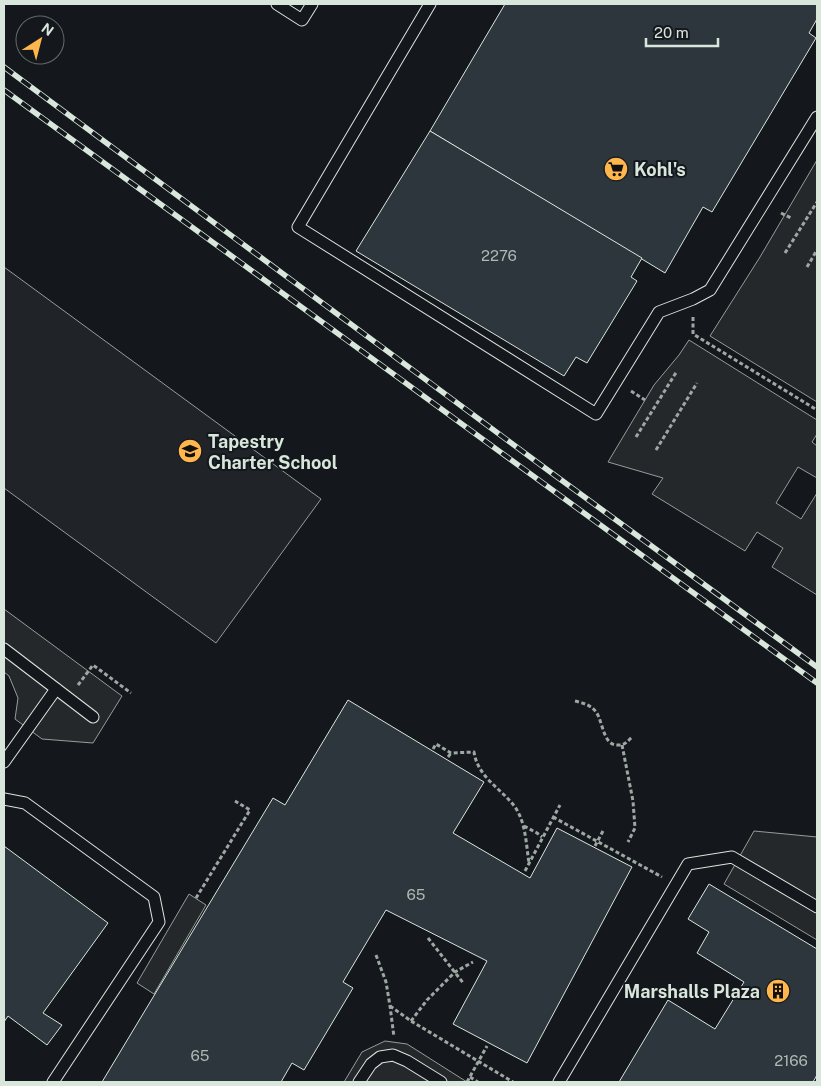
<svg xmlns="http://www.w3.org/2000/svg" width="821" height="1086" font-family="'Public Sans',sans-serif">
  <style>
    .green { fill: #202428; stroke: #939e99 }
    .parking { fill: #24282b; stroke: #939e99 }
    .building { fill: #2c363c; stroke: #d8e6dc }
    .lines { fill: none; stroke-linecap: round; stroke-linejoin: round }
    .lane-casing { stroke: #d8e6dc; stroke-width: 13 }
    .path { stroke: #9da8a2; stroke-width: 3; stroke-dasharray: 4 2.5; stroke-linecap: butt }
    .lane { stroke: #14181c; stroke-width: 11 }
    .rail-casing { stroke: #d8e6dc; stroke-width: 5.5 }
    .rail { stroke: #14181c; stroke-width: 4; stroke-dasharray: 11; stroke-linecap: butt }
    .labels { text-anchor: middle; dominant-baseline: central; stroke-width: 4; stroke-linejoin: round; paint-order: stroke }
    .number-label { font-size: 15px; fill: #adbab4 }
    .poi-label { font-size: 18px; font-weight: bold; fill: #d8e6dc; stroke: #14181c; text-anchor: start }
  </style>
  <rect width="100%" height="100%" fill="#14181c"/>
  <!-- green -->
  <path class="green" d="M4,267l317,232 -105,144 -212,-155z"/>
  <!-- parking -->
  <g class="parking">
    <path d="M817,160v242l-107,-66 50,-79z"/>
    <path d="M689,340l128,80v14l-5,8 5,4v32l-19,-11 -22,36 25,16 16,-26v102l-45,-28 11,-19 -26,-16 -12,19 -93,-57 11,-16 -55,-16 46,-77 25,-30z"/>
    <path d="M4,609l118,87 -29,47 -51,-4 -27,-20 3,-21 -9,-22 -5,-4z"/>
    <path d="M754,831l63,6v103l-93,-56z"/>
    <path d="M189,894l17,11 -52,89 -17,-11z"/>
    <path d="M385,1041l22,3 60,38h-123l18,-30z"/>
  </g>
  <!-- building -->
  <g class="building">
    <path d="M505,4h312v15l-8,14 7,5 -104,174 -9,-5 -38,66 -235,-142z"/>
    <path d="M430,131l212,127 -11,19 6,4 -50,82 -11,-6 -12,19 -208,-125z"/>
    <path d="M348,700l136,82 -31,51 77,45 27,-50 75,39 -105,196 -74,-39 34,-63 -101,-51 -43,72 10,6 -49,82 -12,-7 -11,19h-179l171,-284 12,7z"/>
    <path d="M4,846l104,77 -65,90 19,12 -15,20 -39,-29 -4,6z"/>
    <path d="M709,884l108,65v126l-4,7h-194l49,-82 47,29 29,-47 -47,-29 12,-21 -21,-13z"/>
  </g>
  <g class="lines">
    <!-- lane casing -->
    <g class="lane-casing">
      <g id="lane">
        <path d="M277,4l25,16 10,-16"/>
        <path d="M430,4l-132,223 298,187 63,-102 34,-13 17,-9 107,-173"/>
        <path d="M4,649l89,68"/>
        <path d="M4,762l52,-73"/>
        <path d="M4,799l21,4 129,94 5,25 -106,160"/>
        <path d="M359,1082l12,-18 9,-7 13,-2 14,6 34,21"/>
        <path d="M559,1082l129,-218 44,-7 85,50"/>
      </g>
    </g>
    <!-- path -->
    <g class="path">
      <path d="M781,213l10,5"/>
      <path d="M785,253l32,-51"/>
      <path d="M807,267l10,-17"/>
      <path d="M693,317v17l124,76"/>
      <path d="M631,391l14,9"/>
      <path d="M636,437l41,-66"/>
      <path d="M656,450l41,-67"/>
      <path d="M78,685l15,-20 38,28"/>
      <path d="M575,701c8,2 16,4 21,11 7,9 7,35 23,33 6,0 9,-4 13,-8"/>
      <path d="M622,745l11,56 2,27 -7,14"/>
      <path d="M433,749l3,-5 15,9 23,-1c4,26 27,36 41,55 11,16 11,37 14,56"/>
      <path d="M448,757l3,-4"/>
      <path d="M553,817l109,60"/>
      <path d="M524,826l13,7 5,4"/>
      <path d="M595,846l9,-17"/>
      <path d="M525,871l35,-66"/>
      <path d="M196,898l54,-88 -15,-9"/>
      <path d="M428,938l36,46"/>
      <path d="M376,955l10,27 4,24 4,31"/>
      <path d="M390,1006l21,15 102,61"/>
      <path d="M411,1021l16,-21 28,-28 18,-10"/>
      <path d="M470,1077l8,5"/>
      <path d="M467,1082l20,-36"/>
    </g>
    <!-- lane -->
    <use href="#lane" class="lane"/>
    <!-- rail casing -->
    <g class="rail-casing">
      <g id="rail">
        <path d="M4,67l545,404 268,196"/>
        <path d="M4,90l813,593"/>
      </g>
    </g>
    <!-- rail -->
    <use href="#rail" class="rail"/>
  </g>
  <!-- icons -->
  <defs>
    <g id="supermarket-disc" transform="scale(1.25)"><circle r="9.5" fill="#ffb74d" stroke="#14181c"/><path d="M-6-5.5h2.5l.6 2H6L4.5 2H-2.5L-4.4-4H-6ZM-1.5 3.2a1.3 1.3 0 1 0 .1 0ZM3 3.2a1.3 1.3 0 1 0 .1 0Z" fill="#111"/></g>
    <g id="school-disc" transform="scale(1.25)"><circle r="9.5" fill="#ffb74d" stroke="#14181c"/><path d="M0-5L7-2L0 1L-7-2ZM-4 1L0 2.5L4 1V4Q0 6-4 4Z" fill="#111"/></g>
    <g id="building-disc" transform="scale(1.25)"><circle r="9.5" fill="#ffb74d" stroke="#14181c"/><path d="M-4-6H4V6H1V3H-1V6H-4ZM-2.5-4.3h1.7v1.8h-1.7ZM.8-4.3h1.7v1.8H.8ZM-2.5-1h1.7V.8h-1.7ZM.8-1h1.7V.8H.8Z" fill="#111"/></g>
  </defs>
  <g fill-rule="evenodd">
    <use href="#supermarket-disc" x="616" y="169"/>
    <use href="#school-disc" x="190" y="451"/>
    <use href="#building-disc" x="778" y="991"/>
  </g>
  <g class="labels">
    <!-- number labels -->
    <g class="number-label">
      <text x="499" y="255">2276</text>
      <text x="416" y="894">65</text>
      <text x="200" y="1055">65</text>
      <text x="791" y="1060">2166</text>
    </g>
    <!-- poi labels -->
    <g class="poi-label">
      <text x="634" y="169">Kohl's</text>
      <text x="208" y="441">Tapestry<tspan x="208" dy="21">Charter School</tspan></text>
      <text x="760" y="991" text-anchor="end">Marshalls Plaza</text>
    </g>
  </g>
  <!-- border -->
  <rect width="821" height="1086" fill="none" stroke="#d8e6dc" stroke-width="10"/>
  <!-- north arrow -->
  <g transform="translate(40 40) rotate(36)"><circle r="24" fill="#14181c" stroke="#626a69"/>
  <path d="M0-4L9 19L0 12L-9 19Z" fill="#ffb74d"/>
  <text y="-8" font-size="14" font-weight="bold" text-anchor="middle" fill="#d8e6dc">N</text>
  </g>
  <!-- scale -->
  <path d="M646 38v8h72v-8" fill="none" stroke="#d8e6dc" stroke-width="2.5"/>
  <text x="654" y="38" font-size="15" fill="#d8e6dc" stroke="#14181c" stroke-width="4" paint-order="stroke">20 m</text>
</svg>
